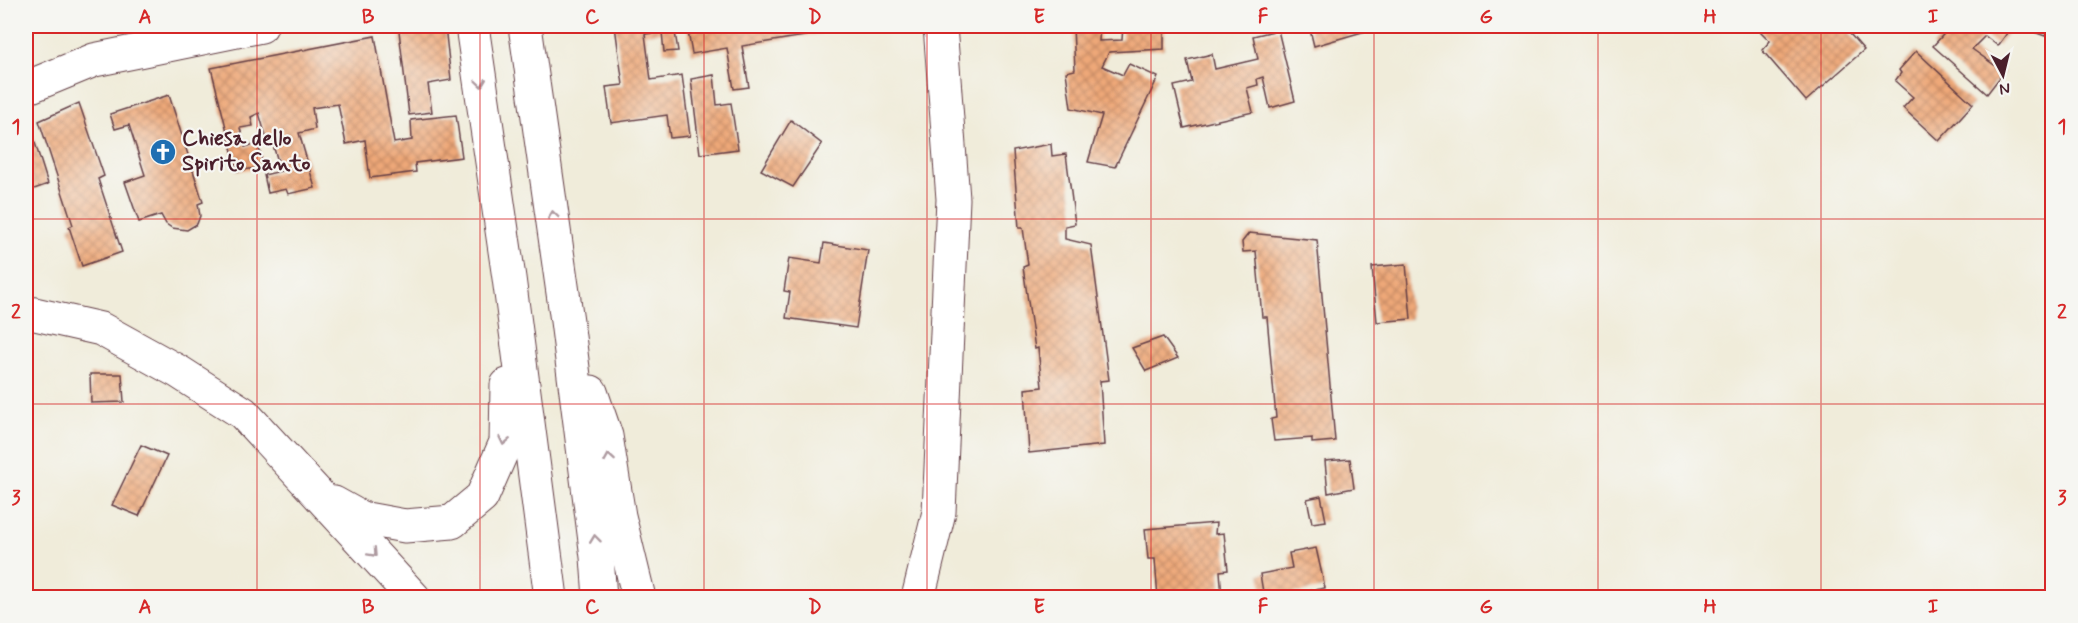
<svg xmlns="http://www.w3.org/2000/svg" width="2078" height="623" font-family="Mynerve,sans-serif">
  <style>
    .building { fill: url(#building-cross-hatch) }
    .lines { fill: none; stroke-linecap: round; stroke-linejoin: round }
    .secondary-casing { stroke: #633e45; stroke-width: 35 }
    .highway-casing { stroke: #633e45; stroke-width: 35 }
    .secondary { stroke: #fff; stroke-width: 33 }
    .highway { stroke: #fff; stroke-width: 33 }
    .oneway { stroke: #ae9aa0 }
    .grid { fill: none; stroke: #d62828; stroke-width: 1.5; stroke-opacity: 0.55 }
    .labels { text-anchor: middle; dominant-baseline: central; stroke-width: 4.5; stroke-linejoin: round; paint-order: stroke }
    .poi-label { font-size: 22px; font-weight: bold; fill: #4a1f2b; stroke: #f6f6f2; text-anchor: start }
    .neatline { fill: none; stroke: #d62828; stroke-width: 2 }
    .grid-label { font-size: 20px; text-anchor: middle; font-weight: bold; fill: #d62828 }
  </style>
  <defs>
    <pattern id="building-cross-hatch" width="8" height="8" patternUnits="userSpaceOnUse" patternTransform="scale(1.5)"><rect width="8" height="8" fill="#eea878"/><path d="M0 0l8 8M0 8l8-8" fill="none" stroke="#c38863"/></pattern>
  </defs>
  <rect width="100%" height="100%" fill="#f6f6f2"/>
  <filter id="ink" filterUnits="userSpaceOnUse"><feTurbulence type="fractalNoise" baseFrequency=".0167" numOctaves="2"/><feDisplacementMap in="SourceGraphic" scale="12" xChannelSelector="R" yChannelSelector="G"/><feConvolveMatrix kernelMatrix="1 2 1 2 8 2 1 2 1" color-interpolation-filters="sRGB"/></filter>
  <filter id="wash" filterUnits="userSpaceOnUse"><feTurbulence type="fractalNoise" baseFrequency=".008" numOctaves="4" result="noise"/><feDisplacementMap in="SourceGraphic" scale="24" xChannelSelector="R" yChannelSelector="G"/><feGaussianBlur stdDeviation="1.35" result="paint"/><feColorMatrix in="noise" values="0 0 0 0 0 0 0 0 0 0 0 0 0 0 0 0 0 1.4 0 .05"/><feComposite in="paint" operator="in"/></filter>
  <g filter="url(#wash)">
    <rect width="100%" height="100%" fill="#f0ecda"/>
    <g id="blocks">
      <!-- building -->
      <g class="building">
        <path d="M434,26h11l6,54 -23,4 4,28 -23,3 -10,-84z"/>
        <path d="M615,26h59l4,25 -14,1 -2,-20 -17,2 6,46 31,-5 8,61 -20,2 -3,-23 -56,8 -5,-36 17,-2z"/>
        <path d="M687,26h135v7l-80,13 7,41 -15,2 -7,-41 -35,6z"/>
        <path d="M1060,26h40l-1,15 23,-1 1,-14h41v23l-55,3 -7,14 21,9 6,-11 29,13 -43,90 -27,-5 14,-47 -31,-7 -5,-36 9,-2 -2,-43 -12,2z"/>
        <path d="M1309,26h74l-69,20z"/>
        <path d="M1755,26h88l21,24 -58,51 -44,-51 8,-9z"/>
        <path d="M1951,26h61l-14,20 -13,-10 -13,13 32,23 -17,22 -54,-48z"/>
        <path d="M2018,26h31l-4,10z"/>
        <path d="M1278,30l17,71 -25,7 -7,-31 -6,2 1,6 -11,3 6,24 -69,16 -10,-42 18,-4 -5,-22 25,-6 3,15 43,-10 -5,-23z"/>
        <path d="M375,36l19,107 18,-3 -1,-20 45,-5 6,42 -47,6 1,9 -46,6 -5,-38 -19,4 -8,-40 -26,4 3,21 -16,4 16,55 -27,6 -2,-5 -18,4 -4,-18 17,-4 -10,-32 -4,1 -8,-27 -8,4 2,9 -13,2 5,19 13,-4 5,24 -26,4 -26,-103z"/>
        <path d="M1916,51l57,53 -34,37 -36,-33 10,-11 -18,-16 6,-8 -2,-3z"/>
        <path d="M714,75l3,30 14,-2 7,46 -38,5 -9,-75z"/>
        <path d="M169,95l34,107 -5,2 2,12 -3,8 -10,6 -15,-2 -6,-4 -5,-9 -22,7 -14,-40 20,-7 -16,-50 -14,4 -5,-15z"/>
        <path d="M79,103l25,73 -6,3 24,73 -40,14 -13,-39 4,-2 -34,-104z"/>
        <path d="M791,120l31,24 -29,43 -32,-17z"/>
        <path d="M30,127l18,57 -22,8v-63z"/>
        <path d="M1051,144l1,12 14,-2 9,70 -10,2v13l26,6 18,135 -9,1 4,64 -75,8 -4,-64 17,-2 -4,-39 -3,1 -12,-82 5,-2 -5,-37h-4l-6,-77z"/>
        <path d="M1249,233l68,7 18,201 -23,2v-5l-38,3 -3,-22 5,-1 -9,-101h-5l-6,-66 -13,1 -1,-10z"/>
        <path d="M824,243l44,7 -12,78 -70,-10 4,-26 -6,-1 5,-33 32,5z"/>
        <path d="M1406,264l5,55 -34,3 -5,-55z"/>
        <path d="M1163,337l15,21 -32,13 -14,-23z"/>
        <path d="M90,374h32l2,28 -33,1z"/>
        <path d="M141,445l26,11 -28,60 -27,-11z"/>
        <path d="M1350,459l4,29 -26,5 -3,-32z"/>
        <path d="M1321,496l5,25 -14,2 -5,-24z"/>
        <path d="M1216,523l-1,11 9,-1 4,37 -8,1 2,27h-64l-3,-39h-7l-3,-30z"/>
        <path d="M1316,548l9,40 -38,7v3h-23l-4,-24 32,-6 -3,-15z"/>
      </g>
    </g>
  </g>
  <g filter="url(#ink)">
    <use href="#blocks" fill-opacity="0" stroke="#633e45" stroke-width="1.5"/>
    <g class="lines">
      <!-- secondary casing -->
      <g class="secondary-casing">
        <path id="secondary" d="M26,88l68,-28 167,-34"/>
      </g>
      <!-- highway casing -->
      <g class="highway-casing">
        <g id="highway">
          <path d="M472,26l37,252 42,320"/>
          <path d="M525,26l42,295 30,236 3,41"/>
          <path d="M26,312l75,17 78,43 64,41 171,185"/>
          <path d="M591,392l15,44 13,80 20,82"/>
          <path d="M334,503l27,15 44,8 47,-4 30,-25 24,-55 1,-57"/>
          <path d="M918,598l21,-86 14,-313 -13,-173"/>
        </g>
      </g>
      <!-- secondary -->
      <use href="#secondary" class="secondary"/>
      <!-- highway -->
      <use href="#highway" class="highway"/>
    </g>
    <!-- one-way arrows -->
    <defs><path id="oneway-chevron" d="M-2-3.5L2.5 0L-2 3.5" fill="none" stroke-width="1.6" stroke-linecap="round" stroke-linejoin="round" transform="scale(1.5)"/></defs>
    <g class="oneway">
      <use href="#oneway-chevron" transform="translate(481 83) rotate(82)"/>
      <use href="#oneway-chevron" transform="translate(553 215) rotate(-98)"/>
      <use href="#oneway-chevron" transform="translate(504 441) rotate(102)"/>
      <use href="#oneway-chevron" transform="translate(609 458) rotate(-99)"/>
      <use href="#oneway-chevron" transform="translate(595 539) rotate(-97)"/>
      <use href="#oneway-chevron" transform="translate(373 553) rotate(47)"/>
    </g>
  </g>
  <!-- grid -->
  <path class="grid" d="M257,26v572M480,26v572M704,26v572M927,26v572M1151,26v572M1374,26v572M1598,26v572M1821,26v572M26,219h2026M26,404h2026"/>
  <!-- icons -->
  <defs>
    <g id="church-disc" transform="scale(1.35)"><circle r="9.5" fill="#1f6fb2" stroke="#f6f6f2"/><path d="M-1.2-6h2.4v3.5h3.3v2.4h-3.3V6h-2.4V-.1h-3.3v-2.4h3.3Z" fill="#fff"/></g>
  </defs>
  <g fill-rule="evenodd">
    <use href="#church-disc" x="163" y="152"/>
  </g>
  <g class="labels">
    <!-- poi labels -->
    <g class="poi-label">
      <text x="182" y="139">Chiesa dello<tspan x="182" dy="25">Spirito Santo</tspan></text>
    </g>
  </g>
  <!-- margin -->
  <rect width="2078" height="623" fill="none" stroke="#f6f6f2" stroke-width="66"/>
  <!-- north arrow -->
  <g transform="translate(2003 75) rotate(173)" stroke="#f6f6f2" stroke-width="4.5" paint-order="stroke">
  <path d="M0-4.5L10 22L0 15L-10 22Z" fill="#4a1f2b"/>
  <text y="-9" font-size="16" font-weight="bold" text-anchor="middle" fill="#4a1f2b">N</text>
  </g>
  <rect x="33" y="33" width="2012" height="557" class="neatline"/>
  <g class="grid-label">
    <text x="145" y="23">A</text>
    <text x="368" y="23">B</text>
    <text x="592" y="23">C</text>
    <text x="815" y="23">D</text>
    <text x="1039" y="23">E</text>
    <text x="1263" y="23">F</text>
    <text x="1486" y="23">G</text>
    <text x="1710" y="23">H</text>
    <text x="1933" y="23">I</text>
    <text x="16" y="133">1</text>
    <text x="2062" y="133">1</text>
    <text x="16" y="318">2</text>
    <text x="2062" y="318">2</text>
    <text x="16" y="504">3</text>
    <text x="2062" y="504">3</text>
    <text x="145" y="613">A</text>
    <text x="368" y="613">B</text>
    <text x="592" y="613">C</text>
    <text x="815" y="613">D</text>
    <text x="1039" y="613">E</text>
    <text x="1263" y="613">F</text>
    <text x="1486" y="613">G</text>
    <text x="1710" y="613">H</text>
    <text x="1933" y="613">I</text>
  </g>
</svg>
